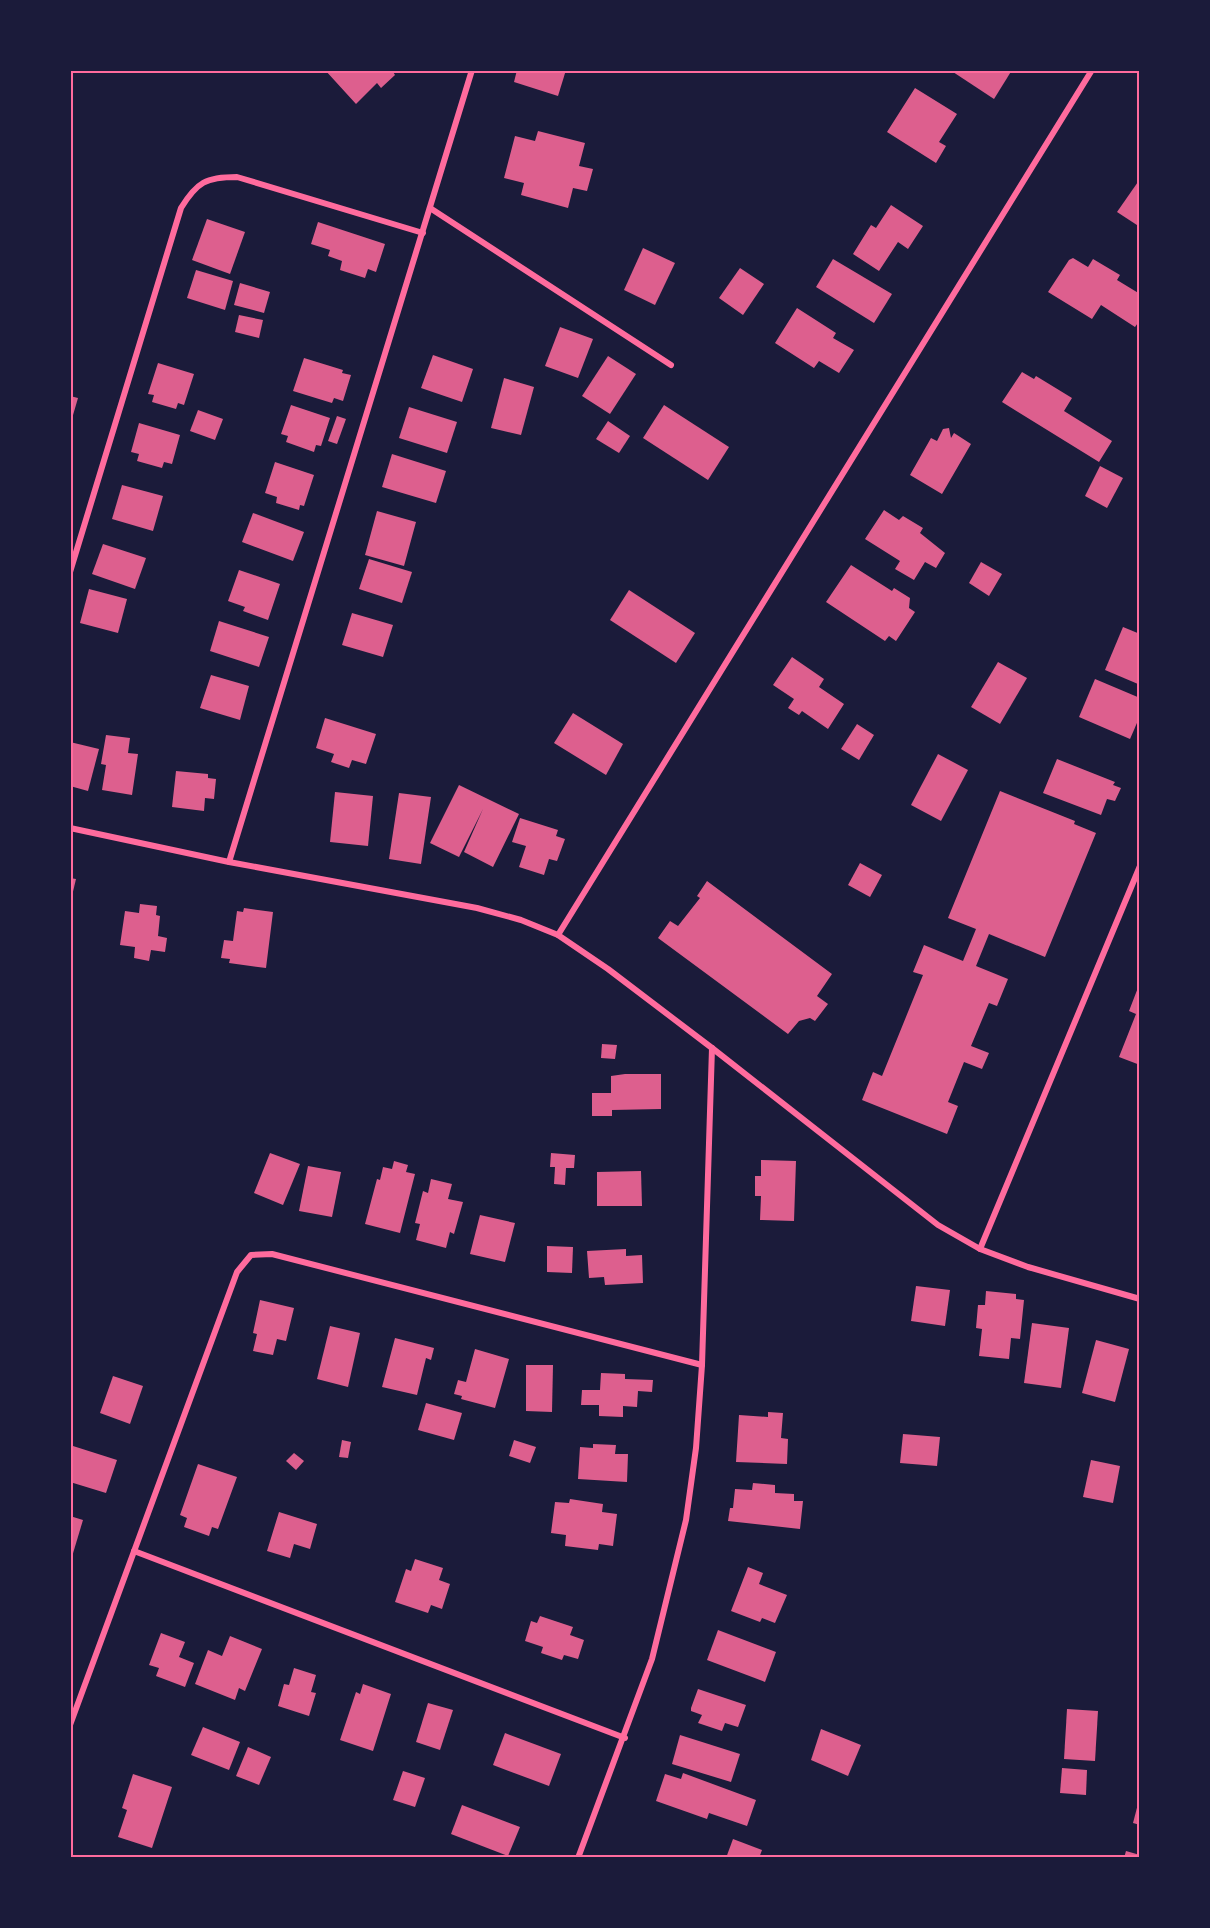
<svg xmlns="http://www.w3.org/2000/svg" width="1210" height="1928" font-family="'IBM Plex Sans',sans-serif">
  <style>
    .building { fill: #dd5f8e }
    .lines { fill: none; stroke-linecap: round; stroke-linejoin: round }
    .minor { stroke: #ff6b9d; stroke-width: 6 }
    .neatline { fill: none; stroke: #ff6b9d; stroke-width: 2 }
  </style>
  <rect width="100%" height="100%" fill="#1b1b3a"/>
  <!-- building -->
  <g class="building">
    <path d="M325,70h67l3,5 -14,13 -4,-5 -21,21z"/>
    <path d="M517,70h49l-8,26 -44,-14z"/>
    <path d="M950,70h62l-18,29z"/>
    <path d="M915,88l42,26 -18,28 7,4 -10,17 -49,-31z"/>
    <path d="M538,131l47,12 -6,23 14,3 -6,22 -14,-3 -5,20 -47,-13 3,-12 -20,-5 11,-42 20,5z"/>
    <path d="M1140,179v48l-23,-15z"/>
    <path d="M891,205l32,21 -15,23 -10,-7 -19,29 -26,-17 18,-29 5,3z"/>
    <path d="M207,219l38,13 -15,42 -38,-14z"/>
    <path d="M318,222l67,22 -9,28 -8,-3 -3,9 -25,-8 2,-9 -14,-5 2,-6 -19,-6z"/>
    <path d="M643,248l32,15 -20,42 -31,-15z"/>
    <path d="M1073,258l15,9 5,-8 27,16 -3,5 23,14v26l-5,7 -34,-22 -9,14 -44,-27 21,-32z"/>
    <path d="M833,259l59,35 -18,29 -58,-36z"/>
    <path d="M740,268l24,16 -21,31 -24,-17z"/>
    <path d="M196,270l37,11 -8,29 -38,-12z"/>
    <path d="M240,283l30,9 -6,21 -30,-8z"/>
    <path d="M797,308l39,25 -3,5 21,12 -15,23 -20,-12 -5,7 -39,-25z"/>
    <path d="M239,315l24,5 -4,18 -24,-6z"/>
    <path d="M560,327l33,12 -15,39 -33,-12z"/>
    <path d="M433,355l40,14 -11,33 -41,-14z"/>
    <path d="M608,356l28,18 -26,40 -28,-18z"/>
    <path d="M304,358l39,12 -1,3 9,2 -8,26 -9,-3 -2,5 -39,-12z"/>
    <path d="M158,363l36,11 -10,31 -6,-2 -2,6 -24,-7 2,-7 -6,-1z"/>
    <path d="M1022,372l12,7 2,-3 36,22 -8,13 48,30 -13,21 -97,-60z"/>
    <path d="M504,378l30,9 -13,48 -30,-7z"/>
    <path d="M70,396l8,2 -7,24h-1z"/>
    <path d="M291,405l39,13 -9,28 -5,-1 -2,7 -28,-10 2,-6 -7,-2z"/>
    <path d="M664,405l65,42 -21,33 -65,-42z"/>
    <path d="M409,407l48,15 -10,31 -48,-15z"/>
    <path d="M198,410l25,9 -8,21 -25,-9z"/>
    <path d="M337,416l9,3 -9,25 -9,-3z"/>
    <path d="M608,421l22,15 -11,17 -23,-14z"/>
    <path d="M139,423l41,12 -8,29 -8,-2 -2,6 -25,-7 2,-7 -8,-2z"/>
    <path d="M949,428l2,10 3,-5 17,11 -29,50 -32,-19 21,-37 6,3 6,-12z"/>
    <path d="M392,454l54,17 -10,32 -54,-16z"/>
    <path d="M275,462l39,13 -10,31 -4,-1 -1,5 -23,-7 1,-6 -12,-4z"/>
    <path d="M1100,466l23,12 -16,30 -22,-12z"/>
    <path d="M122,485l41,11 -10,35 -41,-12z"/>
    <path d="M884,510l15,10 4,-4 20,12 -3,5 25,20 -9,15 -11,-6 -11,18 -19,-11 5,-8 -35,-22z"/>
    <path d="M377,511l39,11 -12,44 -39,-11z"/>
    <path d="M253,513l51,19 -11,29 -51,-19z"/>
    <path d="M103,544l43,14 -11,31 -43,-15z"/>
    <path d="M369,559l43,13 -10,31 -43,-14z"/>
    <path d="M981,562l21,12 -13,22 -20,-13z"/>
    <path d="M851,565l41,26 2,-3 16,10 -1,10 6,4 -19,29 -7,-5 -4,5 -59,-39z"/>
    <path d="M239,570l41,14 -12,36 -25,-9 2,-4 -17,-6z"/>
    <path d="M89,589l38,10 -9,34 -38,-10z"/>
    <path d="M629,590l66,43 -19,30 -66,-43z"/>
    <path d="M352,613l41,12 -10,32 -41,-12z"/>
    <path d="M219,621l50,16 -10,30 -49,-16z"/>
    <path d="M1123,627l17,7 -2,50 -33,-14z"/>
    <path d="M792,657l32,22 -5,8 25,17 -16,25 -26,-18 -3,4 -11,-7 6,-9 -21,-14z"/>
    <path d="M998,662l29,16 -27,46 -29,-17z"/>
    <path d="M211,675l38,11 -9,34 -40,-12z"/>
    <path d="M1095,679l45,19v18l-10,23 -51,-22z"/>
    <path d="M573,713l50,31 -17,31 -52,-32z"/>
    <path d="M325,718l51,16 -10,30 -14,-4 -3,8 -18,-6 3,-8 -18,-6z"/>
    <path d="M857,724l17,11 -15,25 -18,-11z"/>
    <path d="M106,735l24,3 -2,15 10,1 -6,41 -30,-5 4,-25 -5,-1z"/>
    <path d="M70,742l29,7 -11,42 -18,-5z"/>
    <path d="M938,754l30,16 -27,51 -30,-16z"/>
    <path d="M1057,759l58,23 -2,3 8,3 -6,13 -8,-2 -6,16 -58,-22z"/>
    <path d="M176,771l32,3v4l8,1 -2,20 -9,-1 -1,13 -32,-4z"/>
    <path d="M459,785l60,29 -26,53 -29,-15 19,-43 -24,48 -29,-14z"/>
    <path d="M1000,791l75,30 -1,3 22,9 -51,124 -56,-23 -13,32 32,13 -11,27 -8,-3 -18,43 18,7 -7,16 -18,-7 -16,40 10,4 -11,28 -85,-34 11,-28 9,4 41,-101 -10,-3 11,-27 39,16 13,-32 -28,-11z"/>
    <path d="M335,792l38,4 -5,50 -38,-4z"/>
    <path d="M399,793l32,4 -10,67 -32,-5z"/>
    <path d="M520,818l38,12 -2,6 9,3 -8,22 -8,-2 -5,16 -25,-8 7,-21 -14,-4z"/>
    <path d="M860,863l22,12 -12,22 -22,-12z"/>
    <path d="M70,878l6,1 -5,21h-1z"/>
    <path d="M707,881l125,93 -15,22 11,8 -13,17 -5,-3 -11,3 -11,13 -130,-96 12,-17 8,5 22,-28 -3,-2z"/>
    <path d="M140,904l17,2 -1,9 4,1 -2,20 9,2 -2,14 -14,-2 -2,11 -15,-3 1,-11 -15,-2 5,-34 14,2z"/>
    <path d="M244,908l29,4 -7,56 -37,-5 1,-4 -9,-1 3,-18 9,1 4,-30 6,1z"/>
    <path d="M1139,985h1v80l-21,-8 17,-43 -7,-3z"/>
    <path d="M602,1044l15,1 -2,14 -14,-1z"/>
    <path d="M625,1074h36v35l-49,1v6h-20v-23h19v-17z"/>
    <path d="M270,1153l30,11 -17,41 -29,-12z"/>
    <path d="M551,1153l24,2 -1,13h-8l-1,17 -11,-1 1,-17h-5z"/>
    <path d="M761,1160l35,1 -2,60 -34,-1 1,-24h-6v-20h6z"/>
    <path d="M394,1161l14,4 -2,7 9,2 -15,59 -35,-9 12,-45 3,1 3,-13 9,2z"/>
    <path d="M308,1166l33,6 -9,45 -33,-6z"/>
    <path d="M641,1171l1,35h-45v-34z"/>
    <path d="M431,1179l21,5 -4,15 15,3 -9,32 -4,-2 -4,16 -30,-8 4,-16 -5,-1 8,-32 5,2z"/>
    <path d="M480,1215l35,8 -10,39 -35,-8z"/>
    <path d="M547,1246l26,1 -1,26 -25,-1z"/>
    <path d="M626,1249v7l16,-1 1,28 -38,2 -1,-8 -15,1 -2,-27z"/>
    <path d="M916,1286l34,4 -5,36 -34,-5z"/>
    <path d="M986,1291l30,3v5l8,1 -4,39 -9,-1 -2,21 -30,-3 3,-27 -6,-1 2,-23h7z"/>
    <path d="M260,1300l34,8 -8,33 -9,-2 -4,16 -20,-4 4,-17 -4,-1z"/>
    <path d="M1032,1323l37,5 -8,60 -37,-5z"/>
    <path d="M330,1326l30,7 -12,54 -31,-8z"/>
    <path d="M395,1338l39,10 -3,12 -5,-2 -9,37 -35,-8z"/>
    <path d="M1096,1340l33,9 -14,53 -33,-9z"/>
    <path d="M475,1349l34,10 -14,49 -34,-9 1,-3 -8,-2 4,-14 8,2z"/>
    <path d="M526,1365h27l-1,47 -26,-1z"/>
    <path d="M601,1373l24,1v5l28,1 -1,12 -14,-1 -1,16 -14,-1v11l-24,-1v-11h-18l1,-15h18z"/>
    <path d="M113,1376l30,10 -13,38 -30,-11z"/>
    <path d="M426,1403l36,10 -8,27 -36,-10z"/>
    <path d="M768,1412l15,1 -2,25 7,1 -1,25 -51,-2 3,-47 29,2z"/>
    <path d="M903,1434l37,3 -3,29 -37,-3z"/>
    <path d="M342,1440l9,2 -3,16 -9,-1z"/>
    <path d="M514,1440l22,7 -6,16 -21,-7z"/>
    <path d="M593,1444l23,1 -1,9h13l-1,28 -49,-3 2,-32 13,1z"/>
    <path d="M73,1446l44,14 -11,33 -36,-11z"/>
    <path d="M294,1453l10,8 -8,9 -10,-9z"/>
    <path d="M1091,1460l29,6 -7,37 -30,-6z"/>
    <path d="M198,1464l39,13 -19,52 -6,-2 -3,9 -25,-9 3,-9 -7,-3z"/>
    <path d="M753,1483l22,2v8l19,1v7h9l-3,28 -72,-8 2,-13h3l2,-19 17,1z"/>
    <path d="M570,1499l33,5 -1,8 15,2 -4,32 -14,-2 -1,6 -33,-4 1,-11 -15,-2 4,-31 14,1z"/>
    <path d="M279,1512l38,12 -7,25 -16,-5 -4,14 -23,-7z"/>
    <path d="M70,1516l13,4 -12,40h-1z"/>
    <path d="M415,1559l28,9 -4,12 11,4 -8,25 -11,-4 -3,8 -33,-11 11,-33 5,2z"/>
    <path d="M748,1567l15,6 -4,11 28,11 -12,28 -13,-5 -2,4 -29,-11z"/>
    <path d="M540,1616l33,11 -3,8 14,5 -6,19 -14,-4 -2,5 -21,-7 2,-6 -18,-6 6,-20 6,2z"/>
    <path d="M718,1630l58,22 -11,30 -58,-22z"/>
    <path d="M161,1633l24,9 -6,15 15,6 -9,24 -29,-11 3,-8 -10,-3z"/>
    <path d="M230,1636l32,13 -17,42 -6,-3 -4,12 -40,-16 13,-34 14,6z"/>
    <path d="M294,1668l22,7 -5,17 5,1 -7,23 -31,-10 6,-22 5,1z"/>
    <path d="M363,1684l28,10 -18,57 -33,-11 16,-48 4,2z"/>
    <path d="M698,1689l48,16 -8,22 -13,-4 -3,8 -24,-8 4,-8 -11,-4v-3z"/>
    <path d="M428,1703l25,7 -13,40 -24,-8z"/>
    <path d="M1067,1709l31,2 -3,50 -31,-2z"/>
    <path d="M203,1727l37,15 -11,28 -38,-15z"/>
    <path d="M821,1729l40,16 -13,31 -37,-16z"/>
    <path d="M505,1733l56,21 -12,32 -56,-21z"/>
    <path d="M680,1735l60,19 -9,28 -59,-18z"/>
    <path d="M248,1747l23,10 -12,28 -23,-9z"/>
    <path d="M1062,1768l25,2 -1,25 -26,-2z"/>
    <path d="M403,1771l22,7 -10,29 -22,-7z"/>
    <path d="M683,1773l73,27 -9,26 -38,-13 -2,6 -51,-18 9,-27 16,5z"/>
    <path d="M133,1774l39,13 -20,61 -34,-11 9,-27 -5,-2z"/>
    <path d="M1139,1800h1v25l-7,-2z"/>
    <path d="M462,1805l58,22 -12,29 -57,-22z"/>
    <path d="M733,1839l29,11 -3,8h-33z"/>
    <path d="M1126,1851l14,4v3h-16z"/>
  </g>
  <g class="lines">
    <!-- minor -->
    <g class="minor">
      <path d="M430,208l241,157"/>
      <path d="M70,572l111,-364c16,-26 25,-31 56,-31l186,56"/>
      <path d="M70,828l159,34 248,46 44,12 37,15 50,34 104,79 226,177 42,24 48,18 112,32"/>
      <path d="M229,862l243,-792"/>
      <path d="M558,935l534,-865"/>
      <path d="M980,1249l160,-383"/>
      <path d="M134,1551l491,187"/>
      <path d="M70,1725l167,-453 14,-17 21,-1 430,111"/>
      <path d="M578,1858l74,-199 34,-139 10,-72 6,-83 10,-317"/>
    </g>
  </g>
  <!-- border -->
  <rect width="1210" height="1928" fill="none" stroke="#1b1b3a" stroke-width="144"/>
  <rect x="72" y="72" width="1066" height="1784" class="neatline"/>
</svg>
